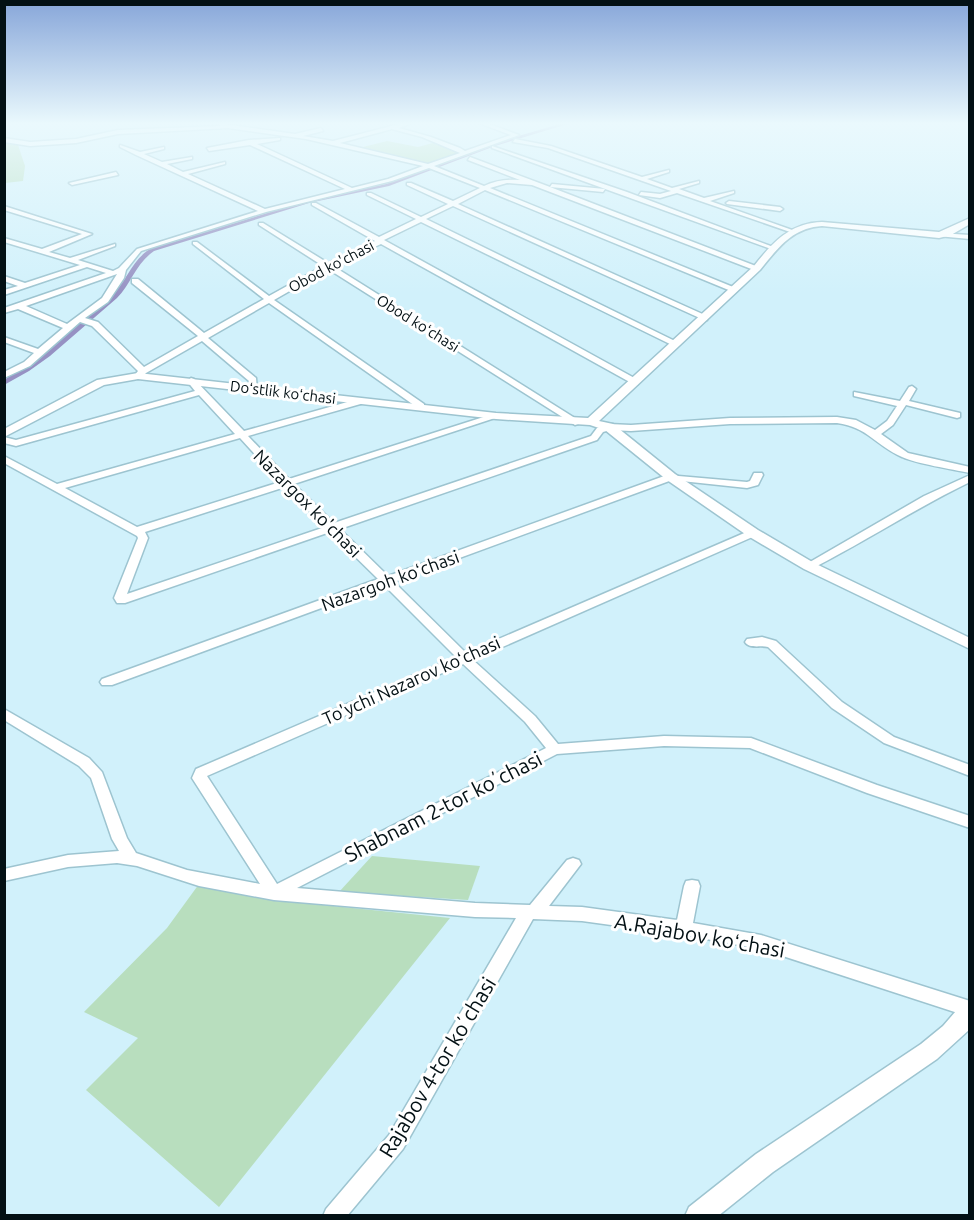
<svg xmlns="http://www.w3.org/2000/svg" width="974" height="1220" font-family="Ubuntu,sans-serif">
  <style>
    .green { fill: #b8debe }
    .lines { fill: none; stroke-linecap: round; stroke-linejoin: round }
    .canal { fill: #9691c3; fill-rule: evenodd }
    .minor-casing { stroke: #9dc4d0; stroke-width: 3 }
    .tertiary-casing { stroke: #9dc4d0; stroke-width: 3 }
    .minor { fill: #fff; fill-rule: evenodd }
    .tertiary { fill: #fff; fill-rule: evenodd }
    .labels { text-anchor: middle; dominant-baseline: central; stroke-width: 6; stroke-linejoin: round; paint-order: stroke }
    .far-street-label { font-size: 15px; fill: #031014; stroke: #fff }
    .street-label { font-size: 18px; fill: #031014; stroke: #fff }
    .near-street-label { font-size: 21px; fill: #031014; stroke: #fff }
  </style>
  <rect width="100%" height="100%" fill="#d1f1fb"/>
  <!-- green -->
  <g class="green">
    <path d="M4,140l13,2 8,24 -2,15 -18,2z"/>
    <path d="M387,141l31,6 15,-4 24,5 -5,3 6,2 -33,12 -66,-17z"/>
    <path d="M372,856l108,10 -12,34 -129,-8z"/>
    <path d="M199,884l85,17 166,17 -231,289 -133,-117 52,-52 -54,-26 83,-84z"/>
  </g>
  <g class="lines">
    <!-- canal -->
    <path class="canal" d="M563,123h8l-76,23 -106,40 -80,17 -155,48c-18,12 -23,33 -37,47l-67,58 -21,15 -25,14v-5l41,-27 67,-58c15,-14 20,-35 38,-46l156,-48 80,-17 105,-40z"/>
    <!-- minor casing -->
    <g class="minor-casing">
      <g id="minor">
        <path d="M217,123l78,11 26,-6 2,3 -20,5 30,5 70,-18h9l-13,5 32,9 29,11 5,3 46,-16 -32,-12h8l32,12 -85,31 50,20c13,-6 23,-7 36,-6l-52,-20 2,-3 80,30 2,-3 53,5 -2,3 -53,-5 211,81 -7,2 -222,-85 -25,-2 -17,5 248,101 -7,2 -246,-101 -27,14 249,112v4h-3l-251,-114 -27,13 251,123 1,2 -4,2 -253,-124 -37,18 254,140v4l-3,1 -254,-141 -48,22 245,154v4l-3,1 -247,-156 -54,31 150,104v4h-6l-149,-105 -61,35 48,40 1,12h-6l-2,-9 -47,-40 -56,32 -5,5h-6l-1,-2 4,-5 -46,-45 -12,-4 -50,44 -26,12v-6l20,-10 10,-9 -30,-11v-5l34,12 25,-21 -45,-19 -14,4v-5l102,-35 -19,-6 -83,28v-5l14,-4 -14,-5v-5l21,7 55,-18 -76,-23v-4l38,11 40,-15 -78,-24v-4l88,28 -43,18 21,6 45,-14v2l-37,14 35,11 6,-3 18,-19 121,-38 -122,-56 -16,-8v-2l20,7 24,-5v2l-20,5 18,8 30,-5v2l-25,5 16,8 42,-10v2l-37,10 77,35 80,-20 -95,-44 -41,6 -2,-3 42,-8 31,-2v2l-23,4 95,44 36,-9 35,-13 -117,-27 -78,-11 -110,6 -42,9 -46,3 -26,-4v-4l26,4 46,-3 42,-9 103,-4zM392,129l30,8 38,16 -32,11 -88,-21zM429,168l51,20 -27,13 -42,-18h-4v2l41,19 -27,13 -50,-24h-4v2l49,24 -37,18 -63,-34h-4v2l63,36 -47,22 -65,-40h-4v2l64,41 -54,30 -72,-54h-4v2l71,55 -60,34 -66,-54h-6v4l66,53 -54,31 -46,-45 -13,-4 23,-16 16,-24 2,-8 15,-19 125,-39 126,-31zM117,274l-15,24 -35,26 -41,-18z"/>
        <path d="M515,139l36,7 91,31 27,-7v2l-22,7 25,9 27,-7v2l-20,6 25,9 30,-7v2l-24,8 85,30 -5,1 -113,-39 -17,5 -21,-3 2,-3 19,2 11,-3 -123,-43 -35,-6z"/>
        <path d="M492,146l135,46 149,56 -5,1 -279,-101z"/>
        <path d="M116,172l2,3 -46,10 -3,-2z"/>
        <path d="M729,201l51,6 3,2 -3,2 -53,-7 -1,-1z"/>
        <path d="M939,233l31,2v4l-33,-3v-2z"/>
        <path d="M191,378l3,1 50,52 114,-32h6v4l-116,33 41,43 204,-65h6l2,2 -207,68 40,39 257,-87 6,-8 12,-4 22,1 99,-7 107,-1 19,3 19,10 12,-9 10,-15 -43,-10v-4l46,9 9,-14 3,-1 4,3 -7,12 51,12v4l-3,1 -51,-13 -13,20 -12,9 27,19 62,14v6c-19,-4 -53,-9 -68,-16 -26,-11 -34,-30 -65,-34l-107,1 -99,7 -21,-1 -7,2 -6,8 -257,89 48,47 279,-101 80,7 3,-1 4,-8h8l1,2 -5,10 -11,3 -75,-8 -278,102 72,71 283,-122h8l1,2 -1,2 -284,125 62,56 23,28 106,-8 87,2 126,47 93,31v12l-103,-35 -117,-45 -86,-2 -107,8 -260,134 178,15 55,2 37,-45 6,-2 6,2 2,4 -32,42 33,1 95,13 7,-34 2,-5 6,-1 6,1 2,5 -7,37 68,12 209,66v16l-209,-68 -77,-14 -102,-14 -49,-2 -130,230 -56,67h-24l3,-7 63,-74 127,-217 -41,-1 -201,-17 -75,-14 -62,-20 -20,-3 -49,4 -64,14v-12l64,-14 51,-4 -7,-12 -21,-61 -12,-12 -75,-46v-11l85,49 13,14 25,66 9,15 51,17 73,14 -68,-106 4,-9 260,-112 -72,-72 -272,100h-10l-2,-3 2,-3 276,-100 -48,-47 -205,71h-8l-3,-5 24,-60 -1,-2 -133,-73v-7l53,28 178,-50 -36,-39 -183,51 -12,-3v-6l12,3 179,-49 -8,-10zM240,438l40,44 -143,45 -72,-39zM285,487l40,40 -198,67 21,-56 -3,-6zM463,664l62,58 21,26 -269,136 -70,-108z"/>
        <path d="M970,475v7c-54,26 -104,59 -157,86l-4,1 -6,-3 121,-70z"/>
        <path d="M762,637l14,4 66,61 52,35 76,28v11l-86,-33 -52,-35 -64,-61c-8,-2 -19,2 -23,-5l2,-3z"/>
      </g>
    </g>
    <!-- tertiary casing -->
    <g class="tertiary-casing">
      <g id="tertiary">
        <path d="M970,218v6l-19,11 -12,3 -117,-12c-30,2 -44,22 -62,44l-161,151 14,3 62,50 83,56 56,33 156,75v11l-166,-80 -56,-33 -81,-56 -62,-50 -15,-5 -94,-6 -358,-40 -34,6 -100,52v-8l93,-49 41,-7 358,40 92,5 166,-152c19,-24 36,-43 68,-44l117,10z"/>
        <path d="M970,1001v28l-33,30 -164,113 -55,44h-33l4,-9 67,-53 165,-110 22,-18 19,-22z"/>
      </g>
    </g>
    <!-- minor -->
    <use href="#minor" class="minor"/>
    <!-- tertiary -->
    <use href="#tertiary" class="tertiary"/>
  </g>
  <!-- sky -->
  <linearGradient id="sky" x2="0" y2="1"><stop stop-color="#87a6d9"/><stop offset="0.42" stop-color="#eaf9fd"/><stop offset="1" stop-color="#eaf9fd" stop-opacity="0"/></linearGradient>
  <rect width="974" height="294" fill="url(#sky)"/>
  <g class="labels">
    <!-- far-street labels -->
    <g class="far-street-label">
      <text transform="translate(331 266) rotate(-28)">Obod ko'chasi</text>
      <text transform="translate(418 323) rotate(32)">Obod koʻchasi</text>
      <text transform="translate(283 392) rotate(7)">Doʻstlik koʻchasi</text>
    </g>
    <!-- street labels -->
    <g class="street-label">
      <text transform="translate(308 503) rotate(45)">Nazargox ko'chasi</text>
      <text transform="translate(390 580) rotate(-20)">Nazargoh koʻchasi</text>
      <text transform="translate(411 680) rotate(-24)">To'ychi Nazarov koʻchasi</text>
    </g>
    <!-- near-street labels -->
    <g class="near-street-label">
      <text transform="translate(443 806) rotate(-27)">Shabnam 2-tor koʼchasi</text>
      <text transform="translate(700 935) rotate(10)">A.Rajabov koʻchasi</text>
      <text transform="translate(437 1067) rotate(-59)">Rajabov 4-tor koʼchasi</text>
    </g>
  </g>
  <!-- border -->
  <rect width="974" height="1220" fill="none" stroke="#031014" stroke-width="12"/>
</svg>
